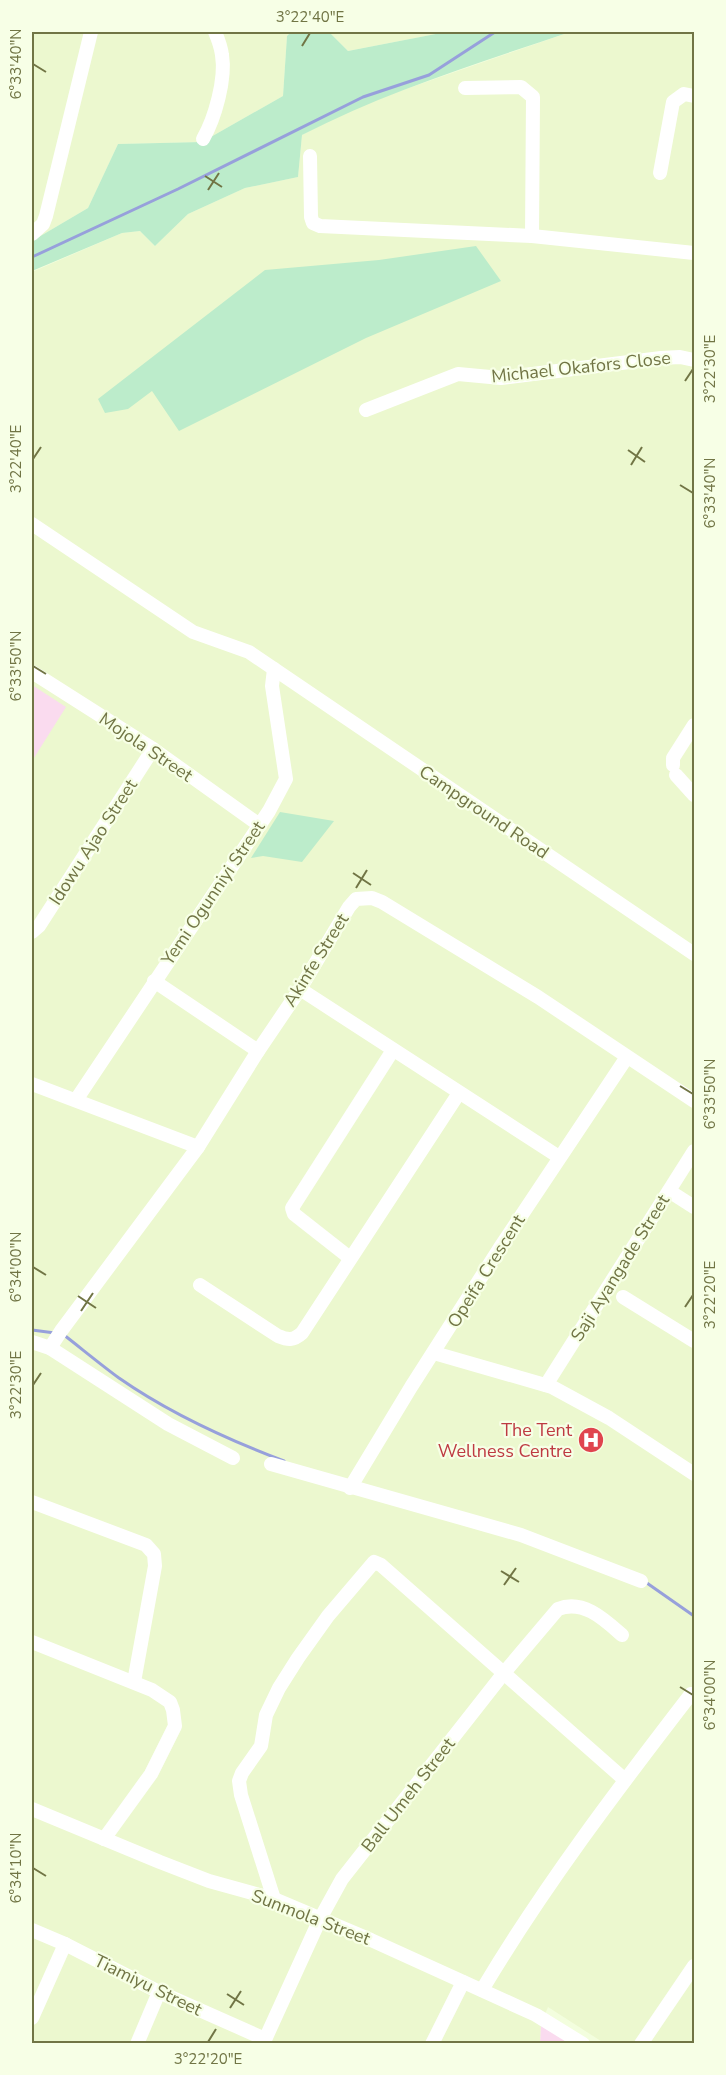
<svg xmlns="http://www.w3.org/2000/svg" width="726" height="2075" font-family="'Nunito Sans',sans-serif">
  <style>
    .residential { fill: #ecf8cf }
    .education { fill: #fadbef }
    .green { fill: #bceccb }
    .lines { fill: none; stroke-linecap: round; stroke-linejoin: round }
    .stream { stroke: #97a0db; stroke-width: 3 }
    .minor { stroke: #fff; stroke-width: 14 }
    .ticks { fill: none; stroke: #717545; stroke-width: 2 }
    .labels { text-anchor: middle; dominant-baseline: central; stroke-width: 4.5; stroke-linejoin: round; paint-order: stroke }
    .street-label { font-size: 18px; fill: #717545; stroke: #f7ffe6 }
    .health-label { font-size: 18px; fill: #be3a42; stroke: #f7ffe6; text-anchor: end }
    .neatline { fill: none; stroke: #717545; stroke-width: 2 }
    .ticks-label { font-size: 15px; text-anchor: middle; fill: #717545 }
  </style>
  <rect width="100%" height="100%" fill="#f3fede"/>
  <!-- residential -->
  <g class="residential">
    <path d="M32,32h259l-4,4 -4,60 -81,46 -84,2 -30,64 -56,33z"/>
    <path d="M329,32h117l-98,19z"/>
    <path d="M570,32h124v2011h-90l-56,-36 -7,17 -1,19h-508v-1771l90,-39 18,-2 15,15 33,-32 57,-26 53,-11 4,-42 43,-22 38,-16z"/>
  </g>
  <!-- education -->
  <g class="education">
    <path d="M32,685l34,22 -34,54z"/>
    <path d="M541,2024l31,20h-32z"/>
  </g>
  <!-- green -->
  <g class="green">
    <path d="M291,32h38l19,19 98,-19h124c-91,31 -183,59 -268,103l-4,42 -53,11 -57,26 -33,32 -15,-15 -18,2 -90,38v-30l56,-33 30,-64 84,-2 81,-46 4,-60z"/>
    <path d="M476,246l25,35 -135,57 -187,93 -27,-40 -24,18 -23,4 -7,-14 167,-129 114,-10z"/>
    <path d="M280,812l54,9 -32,41 -39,-6 -12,2z"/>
  </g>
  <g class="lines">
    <!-- stream -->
    <g class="stream">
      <path d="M32,257l146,-68 185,-92 66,-22 66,-43"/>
      <path d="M32,1330l23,3"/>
      <path d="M64,1335c18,14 36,29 55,43 50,35 107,61 165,83"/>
      <path d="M644,1581l50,35"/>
    </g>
    <!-- minor -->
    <g class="minor">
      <path d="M465,88l56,-1 12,10 -1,139"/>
      <path d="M203,139c12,-21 23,-60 19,-84 -1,-8 -4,-16 -7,-23"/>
      <path d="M310,156l1,61 2,6 7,3 212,10 162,17"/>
      <path d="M660,173l13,-71 11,-8 10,2"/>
      <path d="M32,234l11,-10 3,-8 45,-184"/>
      <path d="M366,410l92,-36 43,4 160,-20 19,-1 14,3"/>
      <path d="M32,524l161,108 56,20 445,302"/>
      <path d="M32,672l121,77 105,75"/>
      <path d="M673,765v-7l21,-33"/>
      <path d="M676,775l18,20"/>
      <path d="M32,932l7,-6 114,-177"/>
      <path d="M154,981l104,70"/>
      <path d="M300,989l259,168"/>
      <path d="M32,1084l166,63"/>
      <path d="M76,1100l193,-289 17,-32 -14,-93 2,-17"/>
      <path d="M669,1191l25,16"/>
      <path d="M350,1258l-56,-44 -2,-6 101,-158"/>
      <path d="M200,1285l78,51c10,4 15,5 24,-3l157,-240"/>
      <path d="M623,1297l71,44"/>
      <path d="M32,1342l18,6 118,76 65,34"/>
      <path d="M50,1348l11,-17 137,-184 60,-96 42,-62 49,-82 7,-8 16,-1 10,4 156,95 156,104"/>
      <path d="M434,1353l118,34 57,31 85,56"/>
      <path d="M546,1385l148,-234"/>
      <path d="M271,1464l250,71 120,46"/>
      <path d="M350,1488l61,-101 90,-141 126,-189"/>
      <path d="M32,1502l114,43 8,9 1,12 -21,116"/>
      <path d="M32,1642l120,48 18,12 3,8 2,16 -24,48 -47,65"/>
      <path d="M32,1809l128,53 49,19 65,18 97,41 165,75 47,29"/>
      <path d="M274,1899l-33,-104 -2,-14 3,-8 19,-27 5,-31 13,-27 19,-30 30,-42 46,-54 7,3 244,215"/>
      <path d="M32,1930l33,14 94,48 106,47"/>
      <path d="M482,1990c62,-104 135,-200 209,-296"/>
      <path d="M32,2018l33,-74"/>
      <path d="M137,2044l22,-52"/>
      <path d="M263,2044l57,-125 22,-40 161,-205 55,-65c25,-10 46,10 64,26"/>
      <path d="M432,2044l31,-62"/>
      <path d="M641,2044l53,-78"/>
    </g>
  </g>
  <!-- ticks -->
  <path class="ticks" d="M302,46l8,-13M33,64l13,8M205,176l17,11M208,190l11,-17M685,381l8,-12M628,450l17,12M33,459l8,-12M631,465l11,-18M680,485l13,8M33,666l13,8M353,873l18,12M356,888l11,-18M680,1086l13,8M33,1267l13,8M78,1296l18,12M685,1307l8,-12M81,1311l12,-18M33,1385l8,-12M501,1571l18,11M504,1585l12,-17M680,1687l13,8M33,1868l13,8M227,1994l17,11M230,2008l11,-17M208,2042l8,-13"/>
  <!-- icons -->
  <defs>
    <g id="hospital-disc" transform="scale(1.35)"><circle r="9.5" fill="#e0444e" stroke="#f7ffe6"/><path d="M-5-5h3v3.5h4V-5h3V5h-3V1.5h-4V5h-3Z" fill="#fff"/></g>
  </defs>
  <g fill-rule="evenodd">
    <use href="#hospital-disc" x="591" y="1440"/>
  </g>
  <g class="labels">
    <!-- street labels -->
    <g class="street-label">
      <text transform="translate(581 367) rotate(-6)">Michael Okafors Close</text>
      <text transform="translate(146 747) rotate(34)">Mojola Street</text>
      <text transform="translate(484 812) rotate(34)">Campground Road</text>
      <text transform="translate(93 842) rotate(-57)">Idowu Ajao Street</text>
      <text transform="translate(213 893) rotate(-56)">Yemi Ogunniyi Street</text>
      <text transform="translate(316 960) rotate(-58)">Akinfe Street</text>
      <text transform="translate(620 1268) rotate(-58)">Saji Ayangade Street</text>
      <text transform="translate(486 1271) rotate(-58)">Opeifa Crescent</text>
      <text transform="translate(408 1795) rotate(-52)">Ball Umeh Street</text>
      <text transform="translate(311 1917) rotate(21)">Sunmola Street</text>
      <text transform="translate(148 1985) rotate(26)">Tiamiyu Street</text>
    </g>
    <!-- health labels -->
    <g class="health-label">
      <text x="572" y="1430">The Tent<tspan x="572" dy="21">Wellness Centre</tspan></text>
    </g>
  </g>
  <!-- border -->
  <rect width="726" height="2075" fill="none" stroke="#f7ffe6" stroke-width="66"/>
  <rect x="33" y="33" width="660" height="2009" class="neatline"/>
  <g class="ticks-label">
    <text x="310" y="22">3°22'40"E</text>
    <text transform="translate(16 64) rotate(-90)" y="5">6°33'40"N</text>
    <text transform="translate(710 369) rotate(-90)" y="5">3°22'30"E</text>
    <text transform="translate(16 459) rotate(-90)" y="5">3°22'40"E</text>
    <text transform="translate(710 493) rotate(-90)" y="5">6°33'40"N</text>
    <text transform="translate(16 666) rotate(-90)" y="5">6°33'50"N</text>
    <text transform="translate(710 1094) rotate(-90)" y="5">6°33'50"N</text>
    <text transform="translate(16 1267) rotate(-90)" y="5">6°34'00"N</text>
    <text transform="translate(710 1295) rotate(-90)" y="5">3°22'20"E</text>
    <text transform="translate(16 1385) rotate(-90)" y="5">3°22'30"E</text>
    <text transform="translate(710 1695) rotate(-90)" y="5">6°34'00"N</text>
    <text transform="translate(16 1868) rotate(-90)" y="5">6°34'10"N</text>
    <text x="208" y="2064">3°22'20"E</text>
  </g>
</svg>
